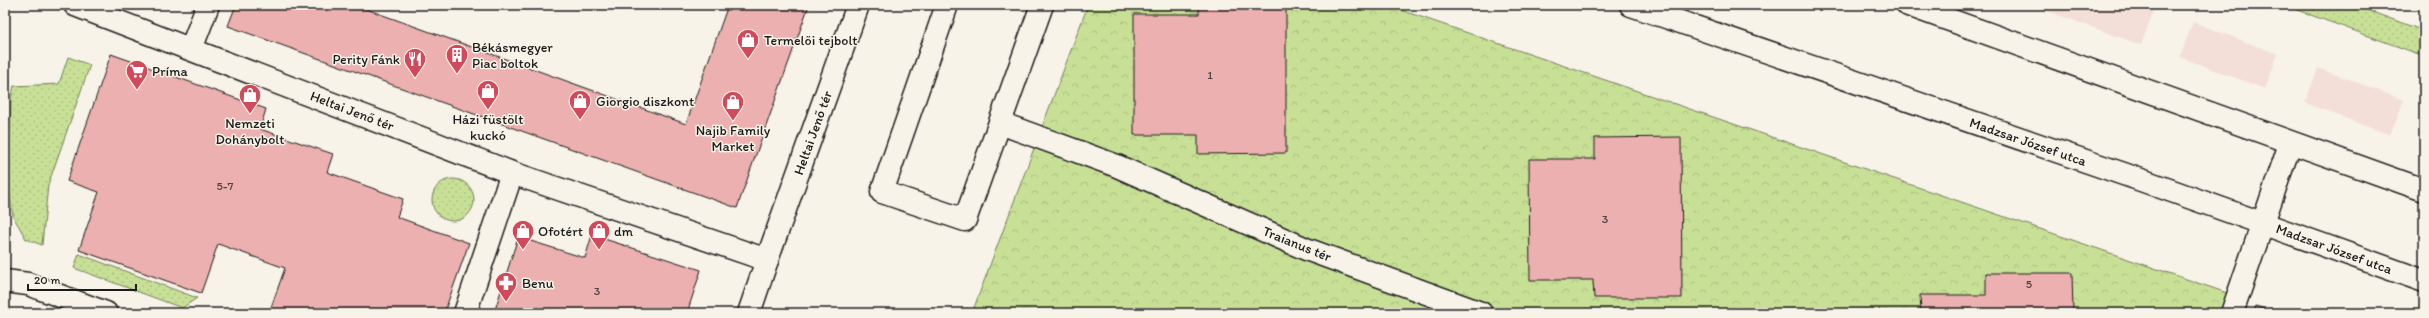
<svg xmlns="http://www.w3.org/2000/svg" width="2429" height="318" font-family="Itim,sans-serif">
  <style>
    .built { fill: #f3dfd7 }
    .grass { fill: url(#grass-dots); stroke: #727e59 }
    .park { fill: url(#park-crowns); stroke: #727e59 }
    .building { fill: #ebb0af; stroke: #1c1c1c }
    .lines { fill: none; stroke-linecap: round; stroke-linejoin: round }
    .service-casing { stroke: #1c1c1c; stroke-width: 25 }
    .pedestrian-casing { stroke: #1c1c1c; stroke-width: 25 }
    .minor-casing { stroke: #1c1c1c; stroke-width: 25 }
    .tertiary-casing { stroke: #1c1c1c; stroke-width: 25 }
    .service { stroke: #f7f3e8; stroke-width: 22 }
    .pedestrian { stroke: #f7f3e8; stroke-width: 22 }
    .minor { stroke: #f7f3e8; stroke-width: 22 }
    .tertiary { stroke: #f7f3e8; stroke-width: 22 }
    .labels { text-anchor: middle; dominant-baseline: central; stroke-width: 3; stroke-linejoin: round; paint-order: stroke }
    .number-label { font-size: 12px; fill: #504141 }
    .poi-label { font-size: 14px; fill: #1c1c1c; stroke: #f7f3e8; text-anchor: start }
    .street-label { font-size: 14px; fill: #1c1c1c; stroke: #f7f3e8 }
  </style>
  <defs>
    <pattern id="grass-dots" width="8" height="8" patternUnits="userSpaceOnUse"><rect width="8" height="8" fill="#c8e096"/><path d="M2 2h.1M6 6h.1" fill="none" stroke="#abc081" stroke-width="1.8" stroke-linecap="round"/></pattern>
    <pattern id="park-crowns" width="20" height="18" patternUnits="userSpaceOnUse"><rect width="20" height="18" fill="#c8e096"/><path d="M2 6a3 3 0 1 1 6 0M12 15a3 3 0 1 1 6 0" fill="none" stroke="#abc081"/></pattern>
  </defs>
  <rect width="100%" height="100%" fill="#f7f3e8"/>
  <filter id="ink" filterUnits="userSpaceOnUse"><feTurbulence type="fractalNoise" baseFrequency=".025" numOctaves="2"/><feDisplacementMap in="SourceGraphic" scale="8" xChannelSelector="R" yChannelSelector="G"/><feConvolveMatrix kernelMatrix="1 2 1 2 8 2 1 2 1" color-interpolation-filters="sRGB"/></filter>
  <g filter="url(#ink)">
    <!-- built -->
    <g class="built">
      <path d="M2031,5h110l13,5 -13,35z"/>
      <path d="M2193,22l85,32 -13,35 -85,-32z"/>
      <path d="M2318,68l86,32 -14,35 -85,-32z"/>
    </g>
    <!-- grass -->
    <g class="grass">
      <path d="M2283,5h70l71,26v25z"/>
      <path d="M68,57l22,8 -42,120 -6,60 -16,-6 -13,-23 -5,-32 3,-86 3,-12 45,-2z"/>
      <circle cx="453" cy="200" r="21"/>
      <path d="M79,254l118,44 -15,10 -108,-40z"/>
    </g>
    <!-- park -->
    <path class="park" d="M1088,5h298l844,289 -7,19h-1251z"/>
    <!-- building -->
    <g class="building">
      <path d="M236,5h119l331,119 42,-119h81l-72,203 -509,-182z"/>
      <path d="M1199,5h87v148l-88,1v-19h-64v-121h65z"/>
      <path d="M111,54l155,55 -6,20 73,25 -6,18 76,27 -6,18 72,26 -25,70h-175l16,-45 -67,-24 -17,49 -122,-43 20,-58 -32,-11z"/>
      <path d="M1681,137l1,161h-88l-1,-18h-63l-1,-121h66v-21z"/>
      <path d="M592,235l109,35 -14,43h-193l24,-76 67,21z"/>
      <path d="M1986,273h86l1,40h-152l-1,-18h66z"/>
      <path d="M2256,306l19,7h-22z"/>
    </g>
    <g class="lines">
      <!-- service casing -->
      <g class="service-casing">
        <g id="service">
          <path d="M947,5l-65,187 83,28 77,-215"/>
          <path d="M1631,5l513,176 280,100"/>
          <path d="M767,260l91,-255"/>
        </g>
      </g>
      <!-- pedestrian casing -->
      <g class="pedestrian-casing">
        <g id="pedestrian">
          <path d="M75,5l437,168 255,87"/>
          <path d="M191,49l17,-44"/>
          <path d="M1000,123l117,43 189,83 175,64"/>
          <path d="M465,313l47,-140"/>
          <path d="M2232,313l58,-169"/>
        </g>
      </g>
      <!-- minor casing -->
      <g class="minor-casing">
        <g id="minor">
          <path d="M5,281l23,3 78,29"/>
          <path d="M749,313l18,-53"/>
        </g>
      </g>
      <!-- tertiary casing -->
      <g class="tertiary-casing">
        <path id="tertiary" d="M1908,5l516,185"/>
      </g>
      <!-- service -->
      <use href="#service" class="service"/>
      <!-- pedestrian -->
      <use href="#pedestrian" class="pedestrian"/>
      <!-- minor -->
      <use href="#minor" class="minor"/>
      <!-- tertiary -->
      <use href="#tertiary" class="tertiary"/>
    </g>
  </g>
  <!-- icons -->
  <defs>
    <g id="shop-pin" transform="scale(1.15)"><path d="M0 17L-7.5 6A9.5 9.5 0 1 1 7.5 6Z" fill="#d1495b" stroke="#f7f3e8"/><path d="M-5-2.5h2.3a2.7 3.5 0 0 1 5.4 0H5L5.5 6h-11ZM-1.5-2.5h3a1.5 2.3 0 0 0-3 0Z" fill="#fff"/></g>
    <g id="building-pin" transform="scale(1.15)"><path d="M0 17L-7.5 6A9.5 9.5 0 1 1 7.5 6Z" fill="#d1495b" stroke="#f7f3e8"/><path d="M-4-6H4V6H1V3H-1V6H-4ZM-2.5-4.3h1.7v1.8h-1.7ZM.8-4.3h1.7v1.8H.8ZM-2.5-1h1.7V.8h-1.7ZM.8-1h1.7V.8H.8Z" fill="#fff"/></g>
    <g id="restaurant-pin" transform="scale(1.15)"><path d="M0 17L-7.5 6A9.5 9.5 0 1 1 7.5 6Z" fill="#d1495b" stroke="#f7f3e8"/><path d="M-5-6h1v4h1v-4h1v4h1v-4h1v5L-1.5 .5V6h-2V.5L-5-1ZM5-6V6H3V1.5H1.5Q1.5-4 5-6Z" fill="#fff"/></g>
    <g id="supermarket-pin" transform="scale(1.15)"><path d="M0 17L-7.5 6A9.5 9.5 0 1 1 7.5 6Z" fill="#d1495b" stroke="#f7f3e8"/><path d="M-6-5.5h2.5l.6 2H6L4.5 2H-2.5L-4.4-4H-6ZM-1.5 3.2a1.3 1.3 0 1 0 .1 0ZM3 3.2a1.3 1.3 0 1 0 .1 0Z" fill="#fff"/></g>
    <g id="pharmacy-pin" transform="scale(1.15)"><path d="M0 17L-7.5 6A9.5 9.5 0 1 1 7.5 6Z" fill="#d1495b" stroke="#f7f3e8"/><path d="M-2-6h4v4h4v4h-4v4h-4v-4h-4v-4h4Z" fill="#fff"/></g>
  </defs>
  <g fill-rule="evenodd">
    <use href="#shop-pin" x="748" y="40"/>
    <use href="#building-pin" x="457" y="55"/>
    <use href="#restaurant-pin" x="415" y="59"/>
    <use href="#supermarket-pin" x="137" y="71"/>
    <use href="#shop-pin" x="488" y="91"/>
    <use href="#shop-pin" x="250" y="95"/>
    <use href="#shop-pin" x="580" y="101"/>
    <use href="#shop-pin" x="733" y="102"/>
    <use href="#shop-pin" x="523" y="231"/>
    <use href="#shop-pin" x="599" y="231"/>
    <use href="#pharmacy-pin" x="506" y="283"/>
  </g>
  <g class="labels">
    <!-- number labels -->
    <g class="number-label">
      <text x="1210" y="75">1</text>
      <text x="225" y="186">5-7</text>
      <text x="1605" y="219">3</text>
      <text x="2029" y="284">5</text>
      <text x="597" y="291">3</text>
    </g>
    <!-- poi labels -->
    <g class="poi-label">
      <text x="764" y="40">Termelői tejbolt</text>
      <text x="472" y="47">Békásmegyer<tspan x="472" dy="16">Piac boltok</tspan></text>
      <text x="400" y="59" text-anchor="end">Perity Fánk</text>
      <text x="152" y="71">Príma</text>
      <text x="596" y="101">Giorgio diszkont</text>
      <text x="488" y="119" text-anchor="middle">Házi füstölt<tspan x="488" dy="16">kuckó</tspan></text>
      <text x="250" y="123" text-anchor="middle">Nemzeti<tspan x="250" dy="16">Dohánybolt</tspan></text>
      <text x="733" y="130" text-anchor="middle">Najib Family<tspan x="733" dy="16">Market</tspan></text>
      <text x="538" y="231">Ofotért</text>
      <text x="614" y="231">dm</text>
      <text x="522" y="283">Benu</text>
    </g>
    <!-- street labels -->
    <g class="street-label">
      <text transform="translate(352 111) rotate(21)">Heltai Jenő tér</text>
      <text transform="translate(813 133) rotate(-70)">Heltai Jenő tér</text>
      <text transform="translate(2028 142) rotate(19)">Madzsar József utca</text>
      <text transform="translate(1297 244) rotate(22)">Traianus tér</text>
      <text transform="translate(2334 249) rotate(20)">Madzsar József utca</text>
    </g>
  </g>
  <!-- margin -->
  <rect width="2429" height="318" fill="none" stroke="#f7f3e8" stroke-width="20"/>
  <rect x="10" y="10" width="2409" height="298" fill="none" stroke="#1c1c1c" stroke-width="1.5" filter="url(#ink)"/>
  <!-- scale -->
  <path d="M28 284v6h108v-6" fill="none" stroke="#1c1c1c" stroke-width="2"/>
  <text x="34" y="284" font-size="12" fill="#1c1c1c" stroke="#f7f3e8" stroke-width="3" paint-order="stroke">20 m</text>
</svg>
